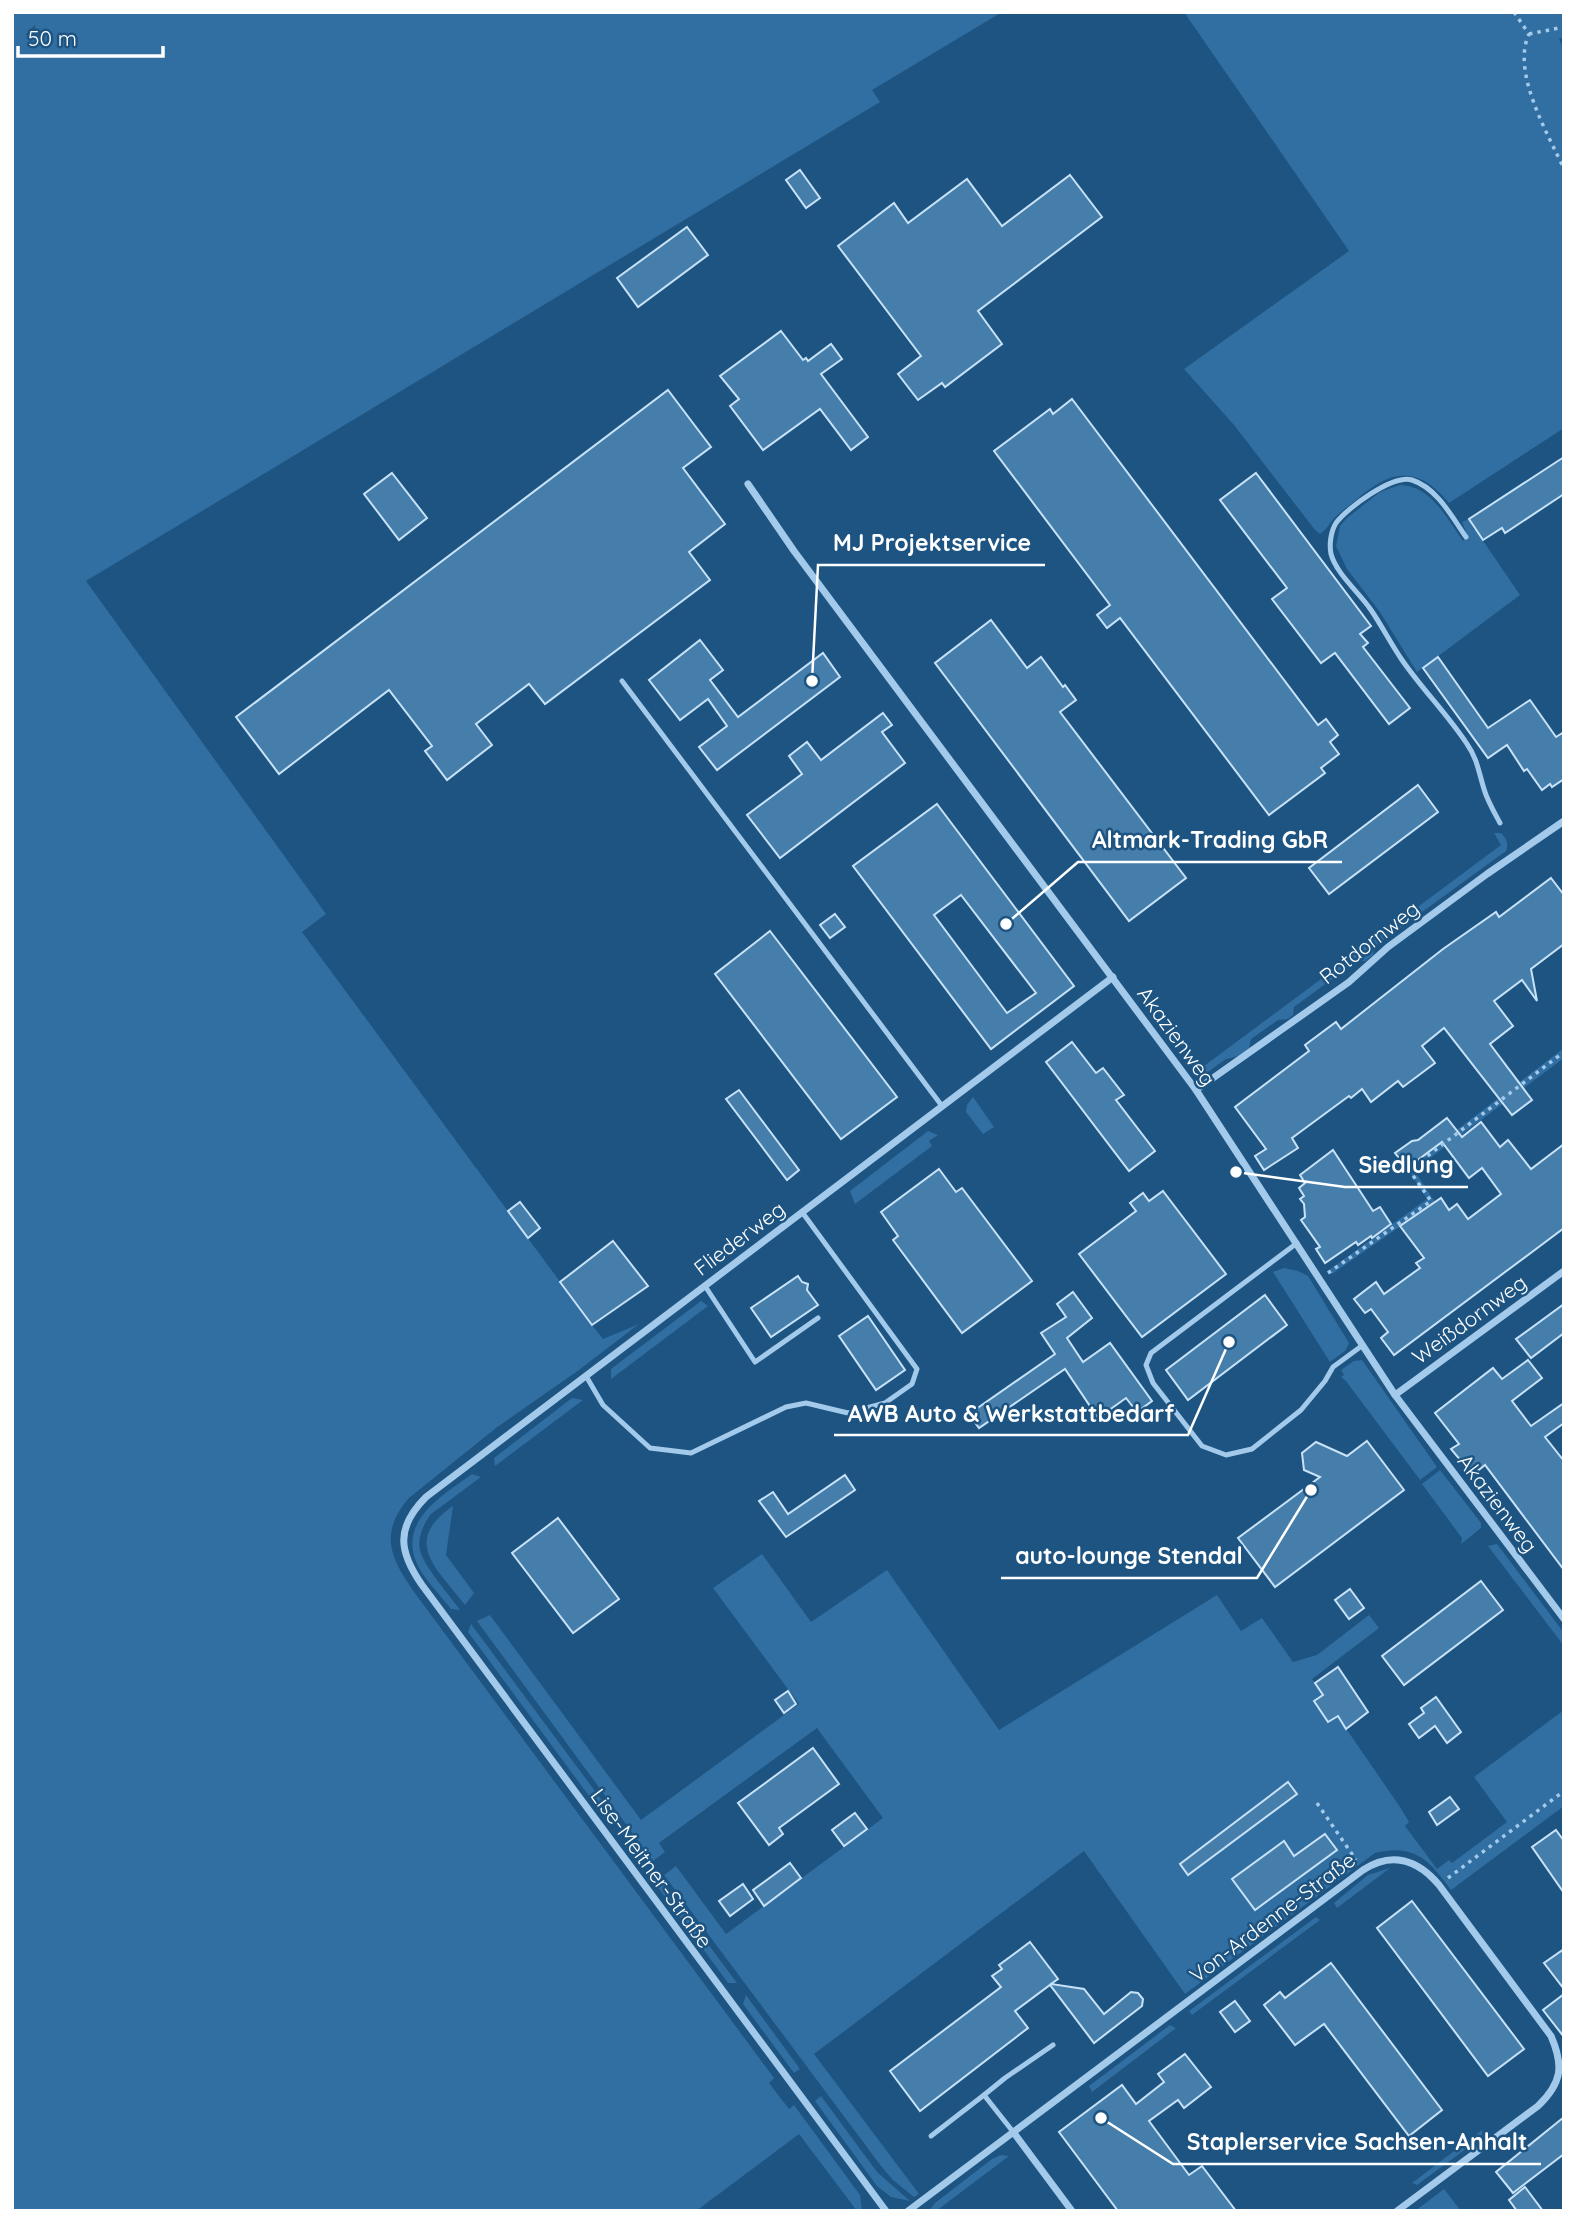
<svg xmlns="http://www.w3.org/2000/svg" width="1576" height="2223" font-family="Quicksand,sans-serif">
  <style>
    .green { fill: #316ea1 }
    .building { fill: #467eab; stroke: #c8e2f7; stroke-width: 2; fill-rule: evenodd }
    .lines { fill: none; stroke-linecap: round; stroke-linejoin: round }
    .path { stroke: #a3caea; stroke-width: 3.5; stroke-dasharray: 3.5 5; stroke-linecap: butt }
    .service { stroke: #a3caea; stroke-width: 5 }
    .minor { stroke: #a3caea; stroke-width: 7 }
    .labels { text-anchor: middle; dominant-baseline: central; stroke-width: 5; stroke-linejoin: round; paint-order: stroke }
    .street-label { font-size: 21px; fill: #fff; stroke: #1d5482 }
    .leader { fill: none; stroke: #fff; stroke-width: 2.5 }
    .callout-dot { fill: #fff; stroke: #1d5482; stroke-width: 2.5 }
    .callout-label { font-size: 23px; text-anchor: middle; font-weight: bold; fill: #fff; stroke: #1d5482; stroke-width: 5; stroke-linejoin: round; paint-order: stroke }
  </style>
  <rect width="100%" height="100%" fill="#1d5482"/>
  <!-- green -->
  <g class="green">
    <path d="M12,12h990l-130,78 8,12 -794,479 240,333 -24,18 290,393 11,14 36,-15 -60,46 -83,58 -87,70c-32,37 -17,63 8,98l357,482 -5,5 20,26 5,-4 66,90 2,16h-5l-58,-77 -103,77h-684z"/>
    <path d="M1184,12h380v25l-5,2 5,11v378l-115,75c-32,-38 -57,-34 -93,-3 -8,7 -18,13 -25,22 -4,5 -5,8 -11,12l-5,-4 -81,-105 -50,-56 165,-118z"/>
    <path d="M1400,485c31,1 46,32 63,56l5,-4 -6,-15 7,-3 5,11 1,-1 45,66 -103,77 -37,-60 -33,-43 -11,-23 4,-20 7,-8 33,-26z"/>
    <path d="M1494,833h7c5,5 8,10 5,18l-132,96 -1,8 -8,6h-8l-63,46 -1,8 -5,4 -10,1 -27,19 -2,9 -11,8 -12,3 -21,15 -9,-2 305,-227z"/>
    <path d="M1564,1048v10l-150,112 21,32 -103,72 -3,-4 98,-71 -20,-31z"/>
    <path d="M973,1097l21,30 -11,7 -17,-22 1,-7z"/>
    <path d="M928,1131l10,4 -9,6 3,5 -77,58 -5,-13z"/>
    <path d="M1284,1268l14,3 10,5 41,67 -3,7 -16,12 -57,-90z"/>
    <path d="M701,1301l7,5 -97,73v-10z"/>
    <path d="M1362,1360l75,107 -17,13 -74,-99 -5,-4 3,-2 -3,-5 13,-9z"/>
    <path d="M572,1398l11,2 -88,66 -1,-8z"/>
    <path d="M1440,1470l41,53v5l-20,16 1,-6 -40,-54z"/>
    <path d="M472,1474l9,3 -50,37c-7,9 -14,24 -11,36 2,14 31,47 40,60l-9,-1c-11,-15 -30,-32 -36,-50 -14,-41 30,-65 57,-85z"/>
    <path d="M453,1506l-7,49 28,38 -9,12c-28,-37 -64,-63 -12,-99z"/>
    <path d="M1497,1544l67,89v13l-76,-100z"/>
    <path d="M762,1554l49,68 76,-52 112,160 218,-135 24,36 21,-13 31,44 24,-7 52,-40 10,13 -67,51 88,128 9,15 -4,4 32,43 12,-9 3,3 55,-41 -33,-45 90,-67v96l-113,84c-21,-29 -36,-47 -76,-37l-190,141 -101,-143 -270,203 105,140 -5,3 -21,-17 -12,-14 -217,-291 12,-9 50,68 157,-116 -66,-90 -158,115 6,9 -12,9 -176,-240 13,-6 151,205 158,-116 -86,-116z"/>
    <path d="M471,1624l141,190 -9,1 -135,-183z"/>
    <path d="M1390,1868l-53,40 -3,-5 34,-28z"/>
    <path d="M659,1878l78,105h-9l-71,-97z"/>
    <path d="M1316,1917l4,3 -128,95 -3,-4z"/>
    <path d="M746,1995l54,74 -6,4 -51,-69z"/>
    <path d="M1170,2025l6,3 -84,64 -3,-6z"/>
    <path d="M821,2096l56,76 33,29 -19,-4 -14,-11 -62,-85z"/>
    <path d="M1482,2130v7l-65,48 -5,-2z"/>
    <path d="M1001,2155l8,1 -73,55h-7l6,-8 57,-44z"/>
    <path d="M1444,2189l17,22h-46z"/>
  </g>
  <!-- building -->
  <g class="building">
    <path d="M800,170l20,28 -14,10 -20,-28z"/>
    <path d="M1070,175l32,42 -124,94 24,33 -57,43 -3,-4 -24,17 -20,-26 23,-18 -83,-110 56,-43 14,20 59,-44 35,47z"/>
    <path d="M687,227l21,28 -70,52 -21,-29z"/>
    <path d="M781,331l22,29 3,-2 2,3 23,-17 11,15 -21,15 47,63 -17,13 -31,-41 -57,41 -33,-44 9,-7 -19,-23z"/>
    <path d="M668,390l43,57 -28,21 42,56 -36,28 21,28 -165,124 -16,-20 -53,40 16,21 -45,35 -22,-29 7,-5 -43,-56 -110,84 -43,-57z"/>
    <path d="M1072,399l246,326 8,-6 12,16 -8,7 9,12 -18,14 4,5 -56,42 -149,-197 -13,10 -10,-13 13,-10 -116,-154 56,-42 3,5z"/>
    <path d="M1564,457v37l-59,39 -3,-5 -19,12 -14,-21z"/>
    <path d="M392,473l35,45 -28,22 -35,-46z"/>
    <path d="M1256,473l115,153 -11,8 8,9 -5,4 47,61 -21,16 -54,-71 -14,10 -49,-64 15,-11 -67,-88z"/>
    <path d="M991,620l36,48 14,-11 22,30 2,-2 11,15 -16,12 126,166 -57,43 -194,-258z"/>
    <path d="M700,640l23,30 -13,10 28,37 85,-64 17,24 -123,93 -18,-23 28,-21 -19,-27 -28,21 -31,-40z"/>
    <path d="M1438,657l50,71 42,-28 26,37 8,-5v47l-12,8 -2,-3 -8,6 -15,-21 -3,2 -17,-26 -19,13 -65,-90z"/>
    <path d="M883,713l9,12 -10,7 23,31 -125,95 -33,-43 55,-41 -13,-18 18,-14 14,18z"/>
    <path d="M1418,785l20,27 -109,82 -20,-26z"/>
    <path d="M937,804l137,182 -83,63 -138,-183zM961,895l75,98 -29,20 -73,-98z"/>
    <path d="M1551,878l13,17v49l-33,25 6,32 -15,-21 -28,21 19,25 -23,18 42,56 -20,15 -68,-87 -22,18 13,17 -32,24 -5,-6 -27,21 -9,-13 -11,9 -2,-2 -57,42 6,10 -34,22 -9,-14 11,-7 -31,-42 74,-56 -4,-6 31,-23 5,7 102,-80 53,-37 3,5z"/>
    <path d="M835,914l10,13 -15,11 -10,-13z"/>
    <path d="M770,931l127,166 -56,42 -126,-165z"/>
    <path d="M1072,1042l24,31 7,-5 21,27 -8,5 39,51 -26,20 -83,-109z"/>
    <path d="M739,1090l60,80 -12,10 -61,-81z"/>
    <path d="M1447,1118l15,19 19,-15 19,25 8,-7 23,29 33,-25v84l-170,127 -13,-17 7,-6 -17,-23 -6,4 -11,-14 22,-17 8,12 36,-26 -4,-5 8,-5 -24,-32 41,-28 8,12 8,-6 11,15 33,-25 -19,-26 -13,10 -27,-36 -35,26 -12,-15 17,-12 6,-1z"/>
    <path d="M1333,1150l40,61 7,-4 11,17 -19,14 -1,-2 -13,9 -2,-3 -31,21 -9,-14 4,-2 -19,-27 4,-3 -1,-13 -4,-5 4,-3 -5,-8 6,-5 -5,-8z"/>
    <path d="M939,1169l17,23 6,-4 70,93 -70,52 -69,-93 5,-4 -17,-24z"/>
    <path d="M1163,1191l63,83 -84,63 -63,-83 57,-43 -6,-8 13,-10 6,8z"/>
    <path d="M520,1202l20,26 -12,10 -20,-27z"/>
    <path d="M613,1241l35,45 -56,39 -32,-43z"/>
    <path d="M798,1276l4,6 6,2 -1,6 11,15 -47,32 -20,-29z"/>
    <path d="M1073,1292l19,26 -25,20 16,24 27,-19 42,58 -15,11 -11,-14 -28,20 -33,-49 -86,59 -10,-14 86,-60 -14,-21 25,-16 -9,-13z"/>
    <path d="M1265,1295l22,30 -99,75 -22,-30z"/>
    <path d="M1564,1304v29l-33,25 -15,-19z"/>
    <path d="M868,1316l37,54 -29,20 -37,-54z"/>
    <path d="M1528,1360l14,18 -30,23 19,25 33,-23v20l-19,14 19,24v109l-79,-105 -10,8 -11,-14 -3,2 -10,-12 8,-5 -24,-31 58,-45 9,11z"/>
    <path d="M1367,1441l37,49 -129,97 -37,-49 82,-61 -16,-7 -2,-17 14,-11 31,14z"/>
    <path d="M845,1475l10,15 -69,47 -27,-36 14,-9 15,22z"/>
    <path d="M558,1518l61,81 -46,34 -61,-80z"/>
    <path d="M1481,1581l22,29 -99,75 -22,-29z"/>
    <path d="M1350,1589l14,19 -15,11 -14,-19z"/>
    <path d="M1338,1667l30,45 -22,17 -8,-13 -10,6 -14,-21 9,-6 -8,-12z"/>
    <path d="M788,1691l8,13 -12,9 -9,-13z"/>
    <path d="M1436,1697l25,35 -14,11 -12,-17 -16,12 -10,-14 15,-11 -3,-5z"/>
    <path d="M813,1748l26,36 -60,44 4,6 -14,11 -31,-42z"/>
    <path d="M1288,1782l9,12 -109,81 -8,-11z"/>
    <path d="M1450,1797l9,12 -22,16 -8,-13z"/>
    <path d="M855,1813l12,16 -23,17 -12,-16z"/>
    <path d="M1556,1830l8,11v52l-32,-46z"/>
    <path d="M1325,1834l12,16 -82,60 -23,-31 52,-38 10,15z"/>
    <path d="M790,1863l11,15 -37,28 -11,-16z"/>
    <path d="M743,1884l10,15 -23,17 -11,-15z"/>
    <path d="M1412,1901l112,148 -36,27 -111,-148z"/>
    <path d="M1030,1942l28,37 -7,5 33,5 20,25 27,-22 7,1 5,6 -1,7 -48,37 -44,-58 -35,26 13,17 -108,83 -30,-40 111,-84 -9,-11 10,-7 -3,-4z"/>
    <path d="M1564,1949v40l-20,-26z"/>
    <path d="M1331,1963l111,147 -33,26 -85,-112 -29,21 -31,-40 16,-13 5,6z"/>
    <path d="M1564,1994v43l-21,-27z"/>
    <path d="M1235,2001l15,20 -15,11 -15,-20z"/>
    <path d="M1185,2054l26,33 -27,21 -6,-8 -29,21 40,54 13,-9 34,45h-118l-59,-79 63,-47 14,19 28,-22 -6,-8z"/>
    <path d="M1564,2117v37l-51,39 -17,-21z"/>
    <path d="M1525,2187l18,24h-26l-8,-11z"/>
  </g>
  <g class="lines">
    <!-- path -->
    <g class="path">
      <path d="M1514,12l15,22c-18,38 19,100 35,135"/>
      <path d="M1529,34l35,-7"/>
      <path d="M1328,1273l103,-72 -22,-31 155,-118"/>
      <path d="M1317,1803l39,57"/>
      <path d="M1448,1878l116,-87"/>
    </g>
    <!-- service -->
    <g class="service">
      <path d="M1466,537c-14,-20 -29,-49 -54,-57 -19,-6 -65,28 -76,43 -5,8 -7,21 -5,31 6,21 28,38 40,56 11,16 20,34 31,50 20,29 46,55 65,84 10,14 12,29 17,45 3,11 10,23 16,34"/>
      <path d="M622,681l320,425"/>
      <path d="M1297,1243l-146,110 -5,12 7,18 49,63 24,9 26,-6 49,-39 24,-29 8,-14 30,-22"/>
      <path d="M705,1286l50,76 63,-44"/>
      <path d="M586,1376l17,29 47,43 41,5 95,-46 20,-4 42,10 37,-10 27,-19 5,-15 -115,-157"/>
      <path d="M1014,2133l-30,-38 21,-17 48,-33"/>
      <path d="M931,2136l53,-41"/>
    </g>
    <!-- minor -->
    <g class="minor">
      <path d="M748,484l46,67 402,539 199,305 169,224"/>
      <path d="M1196,1090l153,-108 39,-35 99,-73 77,-53"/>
      <path d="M1395,1395l169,-124"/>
      <path d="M1014,2133l58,78"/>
      <path d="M886,2211l-464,-626c-23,-33 -27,-57 4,-88l687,-520"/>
      <path d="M908,2211l455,-341c29,-19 55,-10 76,15l112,151c13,30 11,47 -13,70l-141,105"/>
    </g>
  </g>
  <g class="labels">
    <!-- street labels -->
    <g class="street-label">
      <text transform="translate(1369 942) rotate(-38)">Rotdornweg</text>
      <text transform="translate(1177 1036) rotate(54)">Akazienweg</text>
      <text transform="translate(739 1238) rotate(-37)">Fliederweg</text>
      <text transform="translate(1469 1319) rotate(-36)">Weißdornweg</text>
      <text transform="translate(1498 1503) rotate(53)">Akazienweg</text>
      <text transform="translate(652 1868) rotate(54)">Lise-Meitner-Straße</text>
      <text transform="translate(1272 1917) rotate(-37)">Von-Ardenne-Straße</text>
    </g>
  </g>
  <!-- callouts -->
  <path class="leader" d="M812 681L818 565H1045M1006 924L1078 862H1342M1236 1172L1345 1187H1468M1229 1342L1188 1435H834M1311 1490L1257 1578H1001M1101 2118L1173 2164H1541"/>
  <g class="callout-dot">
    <circle cx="812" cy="681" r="7"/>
    <circle cx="1006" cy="924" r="7"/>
    <circle cx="1236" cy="1172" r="7"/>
    <circle cx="1229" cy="1342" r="7"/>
    <circle cx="1311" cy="1490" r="7"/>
    <circle cx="1101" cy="2118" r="7"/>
  </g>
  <g class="callout-label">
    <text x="932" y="551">MJ Projektservice</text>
    <text x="1210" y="848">Altmark-Trading GbR</text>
    <text x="1406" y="1173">Siedlung</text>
    <text x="1011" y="1422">AWB Auto &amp; Werkstattbedarf</text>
    <text x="1129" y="1564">auto-lounge Stendal</text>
    <text x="1357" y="2150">Staplerservice Sachsen-Anhalt</text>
  </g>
  <!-- border -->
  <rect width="1576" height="2223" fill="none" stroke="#ffffff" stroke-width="28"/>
  <!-- scale -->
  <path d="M18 46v10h145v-10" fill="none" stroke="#ffffff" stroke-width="3.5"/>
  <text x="28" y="46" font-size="21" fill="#ffffff" stroke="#1d5482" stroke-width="5" paint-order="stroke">50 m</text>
</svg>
